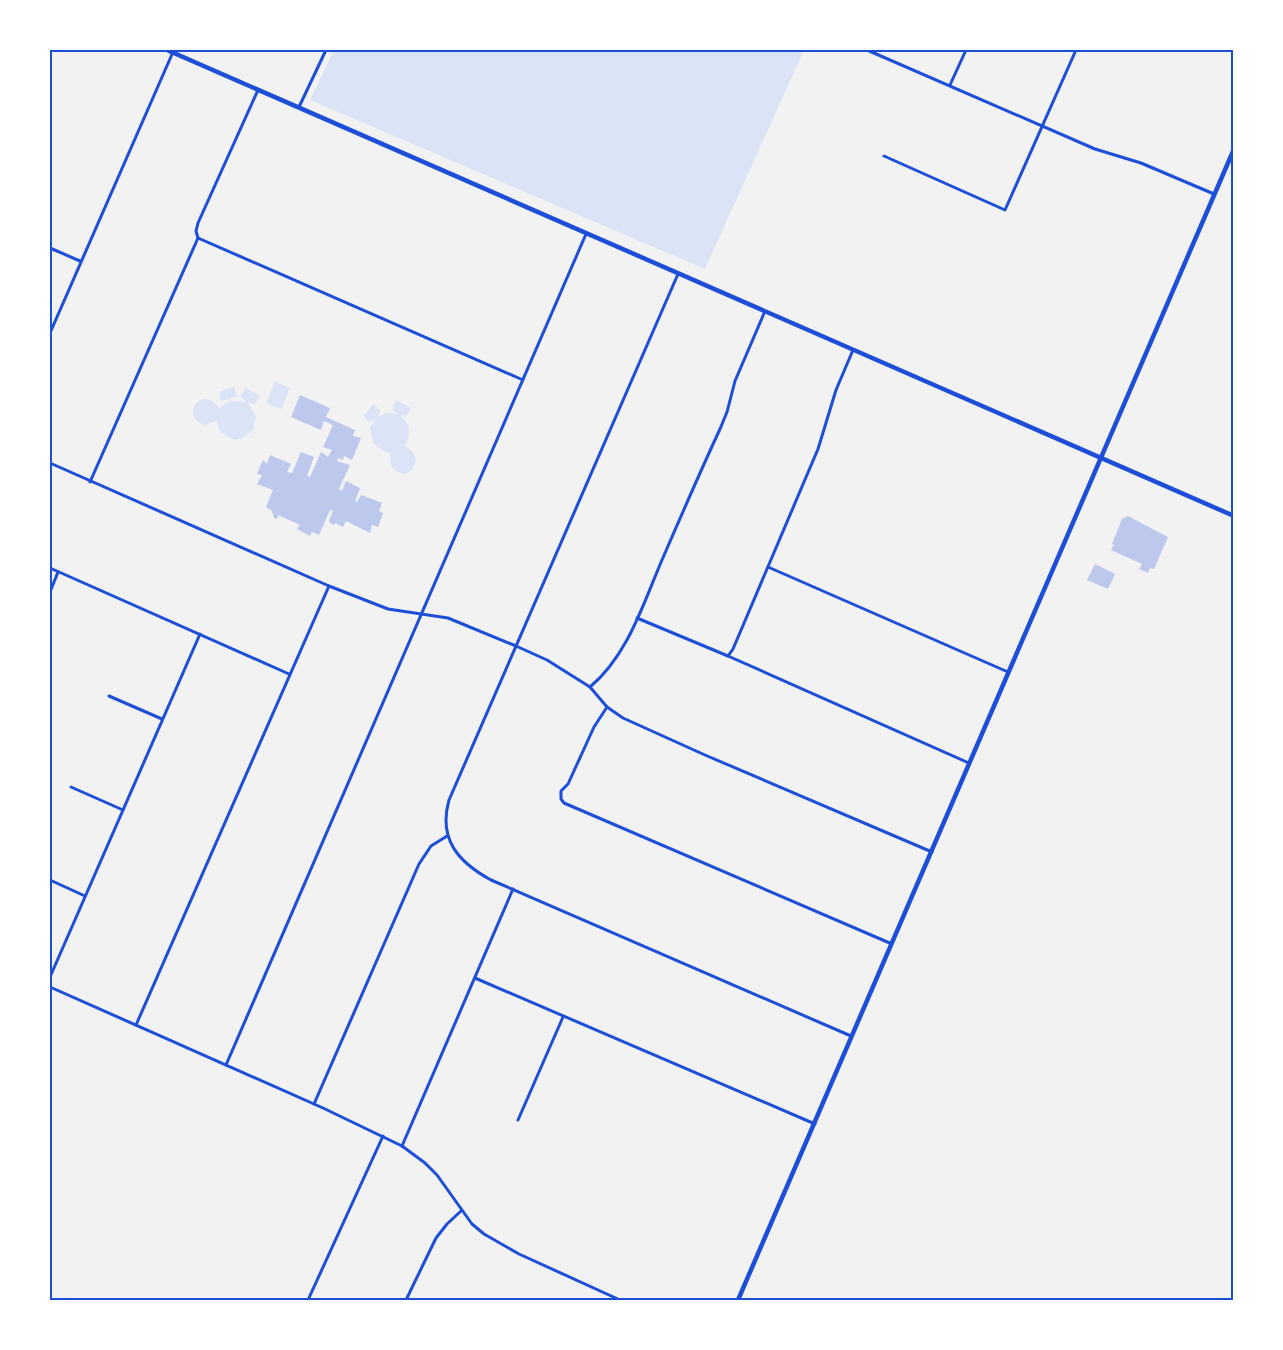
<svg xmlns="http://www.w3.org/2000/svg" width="1283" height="1350" font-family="'DM Sans',sans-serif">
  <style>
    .green { fill: #dbe4f7 }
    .building { fill: #bdc9ec }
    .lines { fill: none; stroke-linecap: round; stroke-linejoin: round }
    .minor { stroke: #1d4ed8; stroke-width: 3 }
    .secondary { stroke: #1d4ed8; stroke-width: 4.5 }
    .neatline { fill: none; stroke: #1d4ed8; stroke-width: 2 }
  </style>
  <rect width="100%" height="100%" fill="#f2f2f2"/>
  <!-- green -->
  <g class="green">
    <path d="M334,50h470l-99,219 -395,-169z"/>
    <path d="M275,381l15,7 -9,21 -15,-6z"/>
    <path d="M234,386l3,10 -7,2 1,3 15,1 -6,-6 6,-8 14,8 -6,9 -7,-3 9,14 -3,14 -10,8 -9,2 -13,-7 -5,-12 -11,4c-26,-8 -4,-42 14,-17l11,-7 -1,-2 -8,2 -2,-9z"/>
    <path d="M396,400l15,8 -5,9 -6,-2c11,10 11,18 5,31l8,6 3,8 -4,10 -6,4c-12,-1 -18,-9 -15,-21l-8,-2 -10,-8 -3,-15 5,-10 -5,4 -7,-6 11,-12 7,7 -4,6 10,-4 11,1 -6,-4z"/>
  </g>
  <!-- building -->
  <g class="building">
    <path d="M300,395l30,13 -4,9 29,13 -2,6 8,2 -9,22 -8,-4 -1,4 -5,-2 -1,3 13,4 -11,24 3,2 4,-10 14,7 -5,13 2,1 4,-7 21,8 -3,8 4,2 -5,14 -6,-2 -2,8 -24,-12 -3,6 -8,-4 -1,2 -3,-1 -2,-3 4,-10 -3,-1 -11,25 -7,-3 -2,4 -13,-7 3,-4 -22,-10 -1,4 -3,-1 -2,-7 -6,-4 7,-17 -16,-6 5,-9 -5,-1 6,-14 4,4 3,-9 21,9 -4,8 5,1 9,-21 8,3 5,2 -7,19 3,1 11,-25 7,5 4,-7 -9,-3 10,-22 -9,-4 -3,9 -30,-13z"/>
    <path d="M1128,516l40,21 -14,32 -4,-1 -2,5 -9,-4 3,-5 -31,-14 3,-5 -2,-1 10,-25z"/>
    <path d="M1095,564l20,10 -7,15 -21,-9z"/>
  </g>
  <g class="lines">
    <!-- minor -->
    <g class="minor">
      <path d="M867,50l228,99 46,14 73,31"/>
      <path d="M950,85l16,-35"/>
      <path d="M299,107l27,-57"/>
      <path d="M884,156l121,54 71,-160"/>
      <path d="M198,238l325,142"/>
      <path d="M50,248l30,13"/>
      <path d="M678,274l-229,526c-11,39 9,62 42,80l360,156"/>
      <path d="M50,333l123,-281"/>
      <path d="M50,463l279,123 59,23 60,9 68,28 31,14 43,27 17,20 16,11 82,37 227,97"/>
      <path d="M90,482l108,-244 -2,-7 2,-8 60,-133"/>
      <path d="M768,567l240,105"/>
      <path d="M50,568l239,106"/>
      <path d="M50,592l8,-20"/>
      <path d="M637,618l91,38 241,107"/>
      <path d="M728,656l5,-7 85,-200 18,-59 17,-40"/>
      <path d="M590,687c38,-32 53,-83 72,-127 19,-44 38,-88 58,-131l7,-17 8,-31 30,-70"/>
      <path d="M109,696l53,23"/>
      <path d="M607,707l-13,20 -26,57 -7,7v8l3,4 328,141"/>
      <path d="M71,787l52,23"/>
      <path d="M50,880l35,16"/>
      <path d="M50,977l150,-343"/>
      <path d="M475,978l340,146"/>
      <path d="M50,987l273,121 79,38 23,17 12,12 35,49 12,10 35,20 101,46"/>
      <path d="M136,1025l193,-439"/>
      <path d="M226,1065l360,-831"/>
      <path d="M314,1104l105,-240 12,-18 16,-10"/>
      <path d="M518,1120l45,-103"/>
      <path d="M402,1146l111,-257"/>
      <path d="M308,1300l75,-164"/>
      <path d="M406,1300l30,-62 11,-14 14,-13"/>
    </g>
    <!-- secondary -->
    <g class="secondary">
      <path d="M167,50l1067,466"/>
      <path d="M738,1300l496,-1151"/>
    </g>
  </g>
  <!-- border -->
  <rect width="1283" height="1350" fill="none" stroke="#ffffff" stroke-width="102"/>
  <rect x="51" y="51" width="1181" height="1248" class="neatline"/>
</svg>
